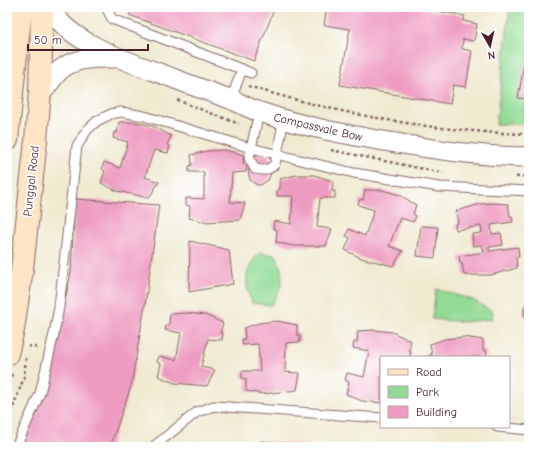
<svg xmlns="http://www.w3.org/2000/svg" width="536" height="454" font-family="'Comic Neue',sans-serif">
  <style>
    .green { fill: #93db95; stroke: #6e7d60 }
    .building { fill: #ee9dc1 }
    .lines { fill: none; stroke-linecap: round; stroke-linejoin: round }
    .service-casing { stroke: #846665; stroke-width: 11 }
    .minor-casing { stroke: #846665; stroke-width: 21 }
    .secondary-casing { stroke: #846665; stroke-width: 24 }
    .path { stroke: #846665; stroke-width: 2.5; stroke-dasharray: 3 3; stroke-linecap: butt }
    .service { stroke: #fff; stroke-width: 9 }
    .minor { stroke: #fff; stroke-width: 19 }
    .secondary { stroke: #fde5c5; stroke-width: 22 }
    .labels { text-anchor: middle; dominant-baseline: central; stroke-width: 3.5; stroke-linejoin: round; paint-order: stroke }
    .street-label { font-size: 12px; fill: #4a1f2b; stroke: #fff }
  </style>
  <rect width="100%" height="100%" fill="#fff"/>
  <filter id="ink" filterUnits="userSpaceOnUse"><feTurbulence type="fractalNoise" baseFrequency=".025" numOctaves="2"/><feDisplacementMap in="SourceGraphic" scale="8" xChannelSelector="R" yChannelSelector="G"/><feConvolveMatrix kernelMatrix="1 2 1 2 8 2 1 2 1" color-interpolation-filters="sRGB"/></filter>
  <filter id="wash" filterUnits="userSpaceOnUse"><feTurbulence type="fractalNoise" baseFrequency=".012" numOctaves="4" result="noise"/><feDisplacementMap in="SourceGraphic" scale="16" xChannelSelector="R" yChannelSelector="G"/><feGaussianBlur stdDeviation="0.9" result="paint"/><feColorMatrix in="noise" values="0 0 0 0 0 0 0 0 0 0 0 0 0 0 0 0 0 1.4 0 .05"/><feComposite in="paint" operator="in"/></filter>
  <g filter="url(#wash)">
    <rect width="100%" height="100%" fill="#f0ead1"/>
    <!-- green -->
    <g class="green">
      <path d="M510,7h19v117h-33z"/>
      <path d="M259,253l17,2c9,23 8,29 -5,50l-19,-2c-8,-21 -8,-32 7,-50z"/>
      <path d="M436,289l37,11 20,12 -1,7 -28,3 -32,-3z"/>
    </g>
    <g id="blocks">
      <!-- building -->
      <g class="building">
        <path d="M133,7h142l-21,54 -125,-46z"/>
        <path d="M327,7h88l50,9 -2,5 14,3 -3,17 -11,-2 -1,10 10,2 -6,36 -13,-2 -3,19 -110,-19 10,-56 -26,-4z"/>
        <path d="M528,23h1v13h-3z"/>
        <path d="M524,65l5,1v14l-4,19 -7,-1z"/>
        <path d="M119,122h16l18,4 18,10 -4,9 3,1 -2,7 -14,-3 -9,27 14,5 -10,16 -32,-7 -16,-8 4,-12 -3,-2 2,-7 16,6 8,-26 -15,-4 1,-6 3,1z"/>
        <path d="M225,150l19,5 -1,10h4l-1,7 -14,1 -2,29 15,1 -5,17 -34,2 -17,-4 1,-12 -4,-1v-7l18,1v-27h-15v-6l3,-1 -1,-10 16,-4z"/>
        <path d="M260,153l8,2 4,7 1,7 -5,11 -7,5h-4l-7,-5 -2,-9 6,-14z"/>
        <path d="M296,175h18l19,6 -1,10h3v7h-15l-3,29 15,2 -6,17h-33l-17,-4 1,-12 -4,-2 1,-7 17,3 2,-28h-16v-6l3,-1v-10z"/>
        <path d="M365,190h17l18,5 16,10 -3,9 3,2 -3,6 -13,-4 -11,28 14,5 -10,15 -32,-8 -16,-8 5,-12 -4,-2 3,-7 16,7 9,-26 -16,-5 2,-6 3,1z"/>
        <path d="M75,199l84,6 -14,100 -14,81 -21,61h-88l17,-43 17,-62 15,-70z"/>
        <path d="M494,203l14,1 2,12h2l1,6 -22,3 1,9 9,-1 2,12 -14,2v4l29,-4 1,10h-3l1,11 -26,7h-27l-2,-12h-2l-1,-7 25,-4 -2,-7 -9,1 -1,-12 10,-1 -1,-7 -25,4 -1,-6 3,-1 -2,-12 25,-7z"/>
        <path d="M421,226l17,1 -3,31 -18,-2z"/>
        <path d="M190,241l39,9 4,34 -44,8z"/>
        <path d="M529,300v24l-5,-9v-7z"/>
        <path d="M187,313l18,2 18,8 -3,10h3l-1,7 -14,-1 -7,28 14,3 -8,16 -33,-3 -16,-7 3,-12 -4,-2 2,-6 17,4 5,-27 -16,-3 1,-5h3l1,-11z"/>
        <path d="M277,321l20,4v10h3v7l-14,1 -1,29 15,1 -3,17 -34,4 -17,-3v-12l-4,-1v-7h18l-2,-27 -15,1 -1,-6h3l-1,-11 15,-5z"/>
        <path d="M374,330l18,2 19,9 -2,9 2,1 -1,6h-29v46l-19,-2 -16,-7 3,-12 -4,-2 2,-7 17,4 5,-26 -16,-3 1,-6h3l1,-11z"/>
        <path d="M464,337l19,3v10h3l1,7h-58v-2h3l-2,-11 15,-5z"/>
        <path d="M261,441l53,5v1h-54z"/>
      </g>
    </g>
  </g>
  <g filter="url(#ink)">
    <use href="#blocks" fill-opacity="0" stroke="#846665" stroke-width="1"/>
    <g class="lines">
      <!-- service casing -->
      <g class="service-casing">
        <g id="service">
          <path d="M106,7l6,12 139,54"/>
          <path d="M231,100l11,-31"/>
          <path d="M259,112l-10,46 6,11c9,2 14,1 20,-5l9,-45"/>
          <path d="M497,427l32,3"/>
          <path d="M16,447l24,-54 14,-59 5,-27 18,-161 10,-16 10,-9 14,-7 10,-2 23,4 107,32 103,25 85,14 90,4"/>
          <path d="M153,447l44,-35 17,-6 167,12"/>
        </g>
      </g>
      <!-- minor casing -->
      <g class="minor-casing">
        <g id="minor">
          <path d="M50,7c16,36 85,57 120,70 20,8 40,15 60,22 10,4 20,10 30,13 46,16 95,24 142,32 42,7 84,13 127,13"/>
          <path d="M40,95c7,-8 13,-18 20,-25 15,-13 38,-12 55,-12"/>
        </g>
      </g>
      <!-- secondary casing -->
      <g class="secondary-casing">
        <g id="secondary">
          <path d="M7,140l14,-133"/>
          <path d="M7,354l6,-24 9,-61 14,-129 4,-49 2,-84"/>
        </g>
      </g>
      <!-- path -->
      <g class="path">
        <path d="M248,86c90,28 186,46 281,48"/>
        <path d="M177,100l62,24"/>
        <path d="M331,150l112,23"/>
        <path d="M516,177l13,-1"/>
        <path d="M28,346l11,2"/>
        <path d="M7,388l6,-17"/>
        <path d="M7,424l17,-47 2,-19"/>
      </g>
      <!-- service -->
      <use href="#service" class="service"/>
      <!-- minor -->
      <use href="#minor" class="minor"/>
      <!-- secondary -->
      <use href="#secondary" class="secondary"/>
    </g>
  </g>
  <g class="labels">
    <!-- street labels -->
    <g class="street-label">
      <text transform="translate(318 127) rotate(13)">Compassvale Bow</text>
      <text transform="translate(31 181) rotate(-84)">Punggol Road</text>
    </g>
  </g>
  <!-- margin -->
  <rect width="536" height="454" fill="none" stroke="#fff" stroke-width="24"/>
  <!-- legend -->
  <rect x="380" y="356" width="130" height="72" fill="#ffffff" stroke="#b7a5aa"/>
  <rect x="388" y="369" width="20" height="6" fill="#fde5c5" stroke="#b7a5aa"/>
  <text x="416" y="376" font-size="12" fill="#4a1f2b">Road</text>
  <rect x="388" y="386" width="20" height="12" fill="#93db95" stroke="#b7a5aa"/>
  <text x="416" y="396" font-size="12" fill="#4a1f2b">Park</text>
  <rect x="388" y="406" width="20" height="12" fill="#ee9dc1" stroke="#b7a5aa"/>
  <text x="416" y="416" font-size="12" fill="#4a1f2b">Building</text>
  <!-- north arrow -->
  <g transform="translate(490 46) rotate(171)" stroke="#ffffff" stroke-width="3" paint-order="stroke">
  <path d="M0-3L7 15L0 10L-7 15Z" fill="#4a1f2b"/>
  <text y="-6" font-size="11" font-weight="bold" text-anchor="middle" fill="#4a1f2b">N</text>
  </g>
  <!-- scale -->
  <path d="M28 44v6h120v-6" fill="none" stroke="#4a1f2b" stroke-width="2"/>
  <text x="34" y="44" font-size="12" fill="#4a1f2b" stroke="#ffffff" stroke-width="3" paint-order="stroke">50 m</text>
</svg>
